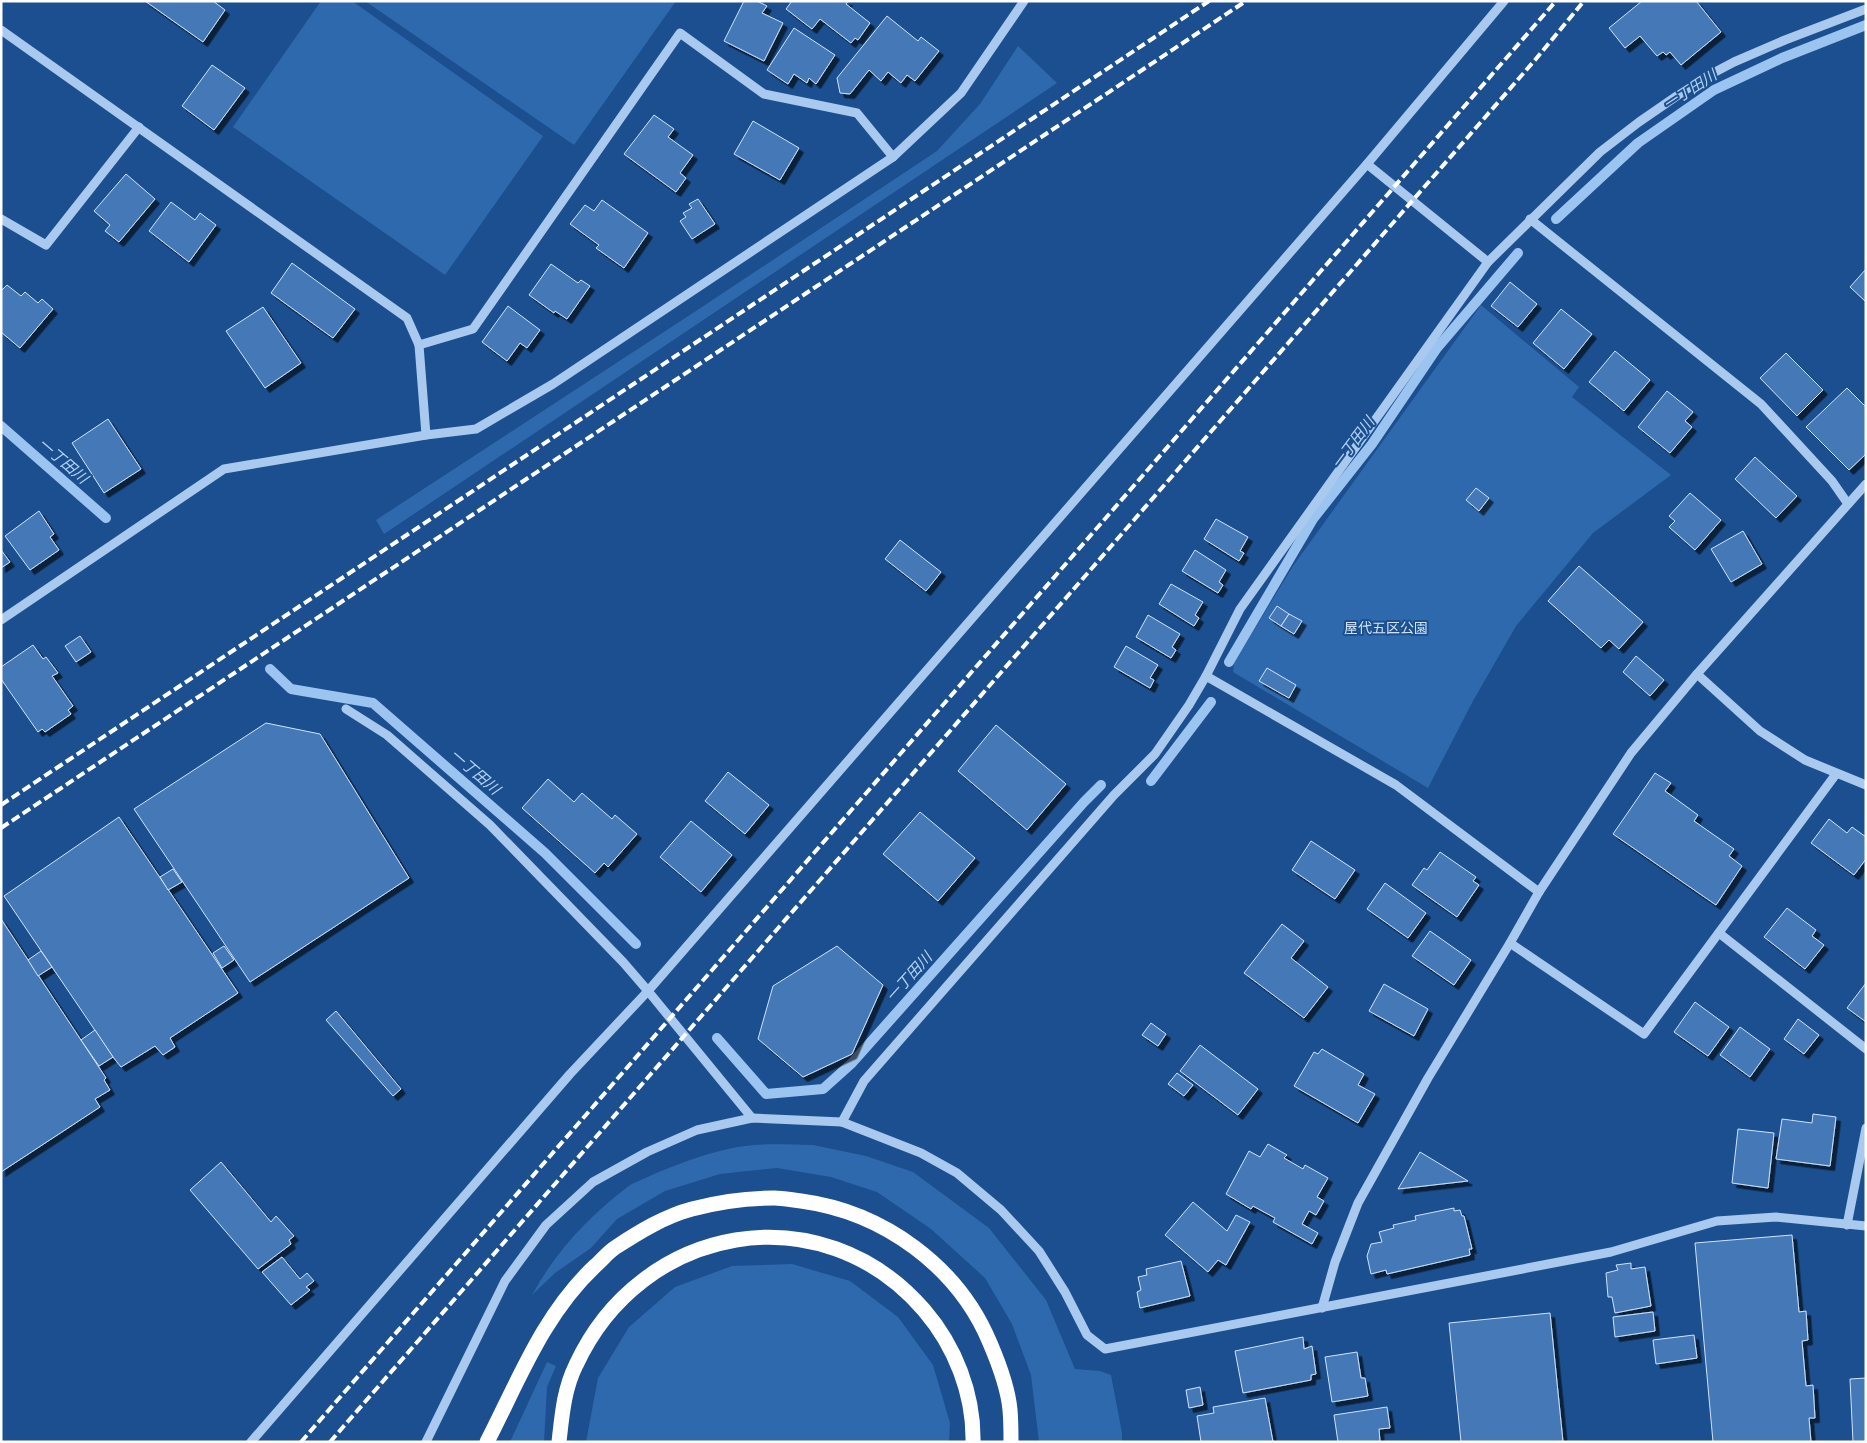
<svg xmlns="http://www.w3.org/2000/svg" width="1867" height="1443" font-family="'DM Sans','Noto Sans JP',sans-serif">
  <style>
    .green { fill: #2e69ad }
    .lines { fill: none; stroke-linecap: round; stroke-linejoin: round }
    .stream { stroke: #9cc4f0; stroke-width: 10 }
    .building { fill: #4478b7; stroke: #cfe3fa; filter: url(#shadow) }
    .minor { stroke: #a9c9ee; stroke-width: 9 }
    .highway { stroke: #fff; stroke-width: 15 }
    .rail { stroke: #fff; stroke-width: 4; stroke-dasharray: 9 4; stroke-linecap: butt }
    .labels { text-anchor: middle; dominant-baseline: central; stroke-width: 4; stroke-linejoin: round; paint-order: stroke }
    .park-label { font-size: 14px; fill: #cfe3fa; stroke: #1b4f8f }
    .water-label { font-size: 15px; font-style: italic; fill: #b5d3f5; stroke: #1b4f8f }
  </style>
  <defs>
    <filter id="shadow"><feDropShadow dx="4.5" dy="4.5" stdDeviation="0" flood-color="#0009"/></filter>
  </defs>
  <rect width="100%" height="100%" fill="#1b4f8f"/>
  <!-- green -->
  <g class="green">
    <path d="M321,1h31l191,135 -98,139 -212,-148z"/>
    <path d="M365,1h311l-102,144z"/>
    <path d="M1018,46l39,37 -673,451 -8,-14 323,-211 238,-158 43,-47z"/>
    <path d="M1481,305l98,82 -7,10 99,78 -78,58 -77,93 -43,75 -45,87 -195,-116 1,-9 59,-97z"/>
    <path d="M813,1145l53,11 47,16 76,56 57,72 29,69 25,2 11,4 11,58v9h-83l-8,-67 -19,-51 -27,-46 -54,-49 -54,-37 -46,-15 -54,-9 -57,6 -55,17 -48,28 -26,29 -36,25 -23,22c24,-44 58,-80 98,-110 7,-4 17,-7 24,-11 29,-12 60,-24 91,-28 22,-3 46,-1 68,-1z"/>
    <path d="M792,1264l58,17 48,36 35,48 17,58 -1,19h-363l12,-64 31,-51 46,-40 57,-21z"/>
    <path d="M547,1362l9,4 -9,21 -3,55h-34z"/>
  </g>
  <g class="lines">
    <!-- stream -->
    <g class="stream">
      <path d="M1556,219l82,-76 76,-53 68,-32 84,-33"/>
      <path d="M1,426l105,92"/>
      <path d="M1229,662l84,-143 59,-75 65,-96 81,-95"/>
      <path d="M270,669l21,20 82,14 172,150 91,91"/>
      <path d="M1151,781l60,-79"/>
      <path d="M717,1038l49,56 57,-5 29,-26 232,-261 17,-17"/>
    </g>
  </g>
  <!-- building -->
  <g class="building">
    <path d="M145,1h68l12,9 -22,32z"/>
    <path d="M744,1h13l10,5 -5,7 21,10 -19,38 -40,-20z"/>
    <path d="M792,1h56l-2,3 24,19 -12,17 -3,-2 -4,5 -31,-24 -8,10 -26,-20z"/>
    <path d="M1642,1h54l25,31 -40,33 -11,-13 -4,3 -3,-3 -6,4 -17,-20 -15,12 -16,-20z"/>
    <path d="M887,16l31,25 3,-4 18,14 -24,30 -8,-6 -6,8 -13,-11 -7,9 -12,-11 -19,24 -10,-1 -3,-15z"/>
    <path d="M794,28l41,27 -19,29 -7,-6 -2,5 -13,-9 -6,10 -21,-14z"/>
    <path d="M212,65l33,23 -31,42 -32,-24z"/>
    <path d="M654,115l20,14 -6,8 25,18 -13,18 6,5 -10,14 -52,-38z"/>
    <path d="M753,121l46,27 -19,32 -46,-26z"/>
    <path d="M126,174l29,25 -36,43 -14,-11 5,-6 -16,-14z"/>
    <path d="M698,199l17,25 -23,15 -12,-18 6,-4 -3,-4 9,-5 -3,-4z"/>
    <path d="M602,200l46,33 -24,35 -28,-20 3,-3 -29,-21 15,-19 9,6z"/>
    <path d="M171,202l24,18 5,-7 16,12 -27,37 -40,-31z"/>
    <path d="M292,263l63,46 -22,29 -62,-45z"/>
    <path d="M551,264l27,19 3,-3 9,6 -23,33 -12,-8 -1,2 -25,-18z"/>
    <path d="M1866,269v33l-16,-15z"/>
    <path d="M1510,282l27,22 -19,23 -27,-21z"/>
    <path d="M7,285l14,11 4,-4 13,11 4,-4 11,10 -33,39 -19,-16v-41z"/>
    <path d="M508,306l32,24 -13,18 -7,-5 -13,18 -25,-19z"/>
    <path d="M263,307l38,56 -36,25 -39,-57z"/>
    <path d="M1561,309l31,25 -28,35 -31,-26z"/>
    <path d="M1615,351l35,29 -26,31 -35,-29z"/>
    <path d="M1786,353l37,37 -26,26 -37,-38z"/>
    <path d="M1847,388l19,19v47l-17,16 -43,-43z"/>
    <path d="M1667,391l26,21 -8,9 7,6 -22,26 -32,-26z"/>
    <path d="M108,419l33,50 -37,24 -32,-50z"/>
    <path d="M1755,457l42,39 -21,22 -41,-39z"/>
    <path d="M1476,488l13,10 -10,13 -13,-11z"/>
    <path d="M1690,493l31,27 -26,30 -26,-23 6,-6 -6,-5z"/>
    <path d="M39,511l15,23 -4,3 9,13 -29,20 -25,-34z"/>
    <path d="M1216,519l32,18 -8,14 4,2 -5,8 -35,-22z"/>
    <path d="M1743,531l19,33 -31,18 -20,-33z"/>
    <path d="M900,540l41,32 -15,19 -41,-32z"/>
    <path d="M1,550l9,12 -9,6z"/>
    <path d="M1195,550l31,20 -7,12 4,3 -5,8 -36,-22z"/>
    <path d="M1579,566l64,56 -24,27 -10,-9 -8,8 -53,-47z"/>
    <path d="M1171,584l32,18 -8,13 4,3 -5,8 -35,-22z"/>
    <path d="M1277,606l12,8 -8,12 -12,-8z"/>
    <path d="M1289,614l13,7 -8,13 -13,-8z"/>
    <path d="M1148,615l32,19 -8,13 4,3 -5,8 -35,-21z"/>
    <path d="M80,636l11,16 -15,10 -11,-16z"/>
    <path d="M33,645l10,14 3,-2 12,16 -6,3 21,30 -5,4 3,4 -26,18 -3,-3 -4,3 -37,-53v-12z"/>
    <path d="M1126,646l32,19 -8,13 4,2 -4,8 -36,-21z"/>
    <path d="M1636,656l28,24 -14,16 -27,-24z"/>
    <path d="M1267,668l29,17 -7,13 -30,-17z"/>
    <path d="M266,723l54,11 89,144 -159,104 -116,-173z"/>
    <path d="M996,725l70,59 -39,46 -69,-59z"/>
    <path d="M728,772l41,33 -24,29 -40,-33z"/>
    <path d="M1655,773l16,10 -6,8 33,24 -4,6 40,28 -5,7 13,10 -26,39 -103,-71z"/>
    <path d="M548,779l26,23 8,-9 30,26 3,-4 22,19 -29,33 -4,-4 -9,10 -73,-65z"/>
    <path d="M920,812l55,46 -37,43 -55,-47z"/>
    <path d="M119,817l119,176 -68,45 5,9 -12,8 -8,-9 -34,21 -8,-10 -109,-161z"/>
    <path d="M1829,819l18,14 5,-6 14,10v22l-12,16 -43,-32z"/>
    <path d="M691,821l41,34 -31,37 -41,-35z"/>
    <path d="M1311,841l44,29 -20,29 -43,-29z"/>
    <path d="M1440,852l36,25 -3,4 6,4 -22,32 -45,-32 12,-17 3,2z"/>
    <path d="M173,869l9,13 -14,8 -8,-13z"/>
    <path d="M1385,883l41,30 -18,25 -41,-29z"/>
    <path d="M1787,908l29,22 -4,6 12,9 -19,24 -41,-32z"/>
    <path d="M1,919l105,159 -2,2 6,10 -15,9 5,8 -99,65z"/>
    <path d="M1282,924l22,17 -13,17 37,29 -24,31 -60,-45z"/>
    <path d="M1430,931l41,29 -17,25 -42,-29z"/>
    <path d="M224,946l10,14 -12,8 -9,-15z"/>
    <path d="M837,946l46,39 -31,69 -49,23 -45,-38 15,-53z"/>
    <path d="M41,951l11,16 -14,9 -10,-16z"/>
    <path d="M1866,983v39l-19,-14z"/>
    <path d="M1384,984l44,25 -14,27 -45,-25z"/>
    <path d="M1695,1002l34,25 -21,29 -34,-24z"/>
    <path d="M336,1011l65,78 -8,7 -67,-76z"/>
    <path d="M1798,1019l21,16 -15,19 -20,-15z"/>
    <path d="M1151,1023l15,11 -8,12 -16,-11z"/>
    <path d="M1740,1027l30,22 -20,28 -30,-22z"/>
    <path d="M95,1030l18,27 -14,9 -18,-26z"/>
    <path d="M1200,1045l58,44 -20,26 -58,-44z"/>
    <path d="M1322,1049l42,25 -6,11 17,9 -17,29 -64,-37 20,-34 4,2z"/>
    <path d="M1177,1073l16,12 -9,11 -16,-12z"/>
    <path d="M1813,1114l23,3 -6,49 -54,-7 6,-40 30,4z"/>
    <path d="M1738,1129l36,4 -6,55 -36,-5z"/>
    <path d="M1268,1144l19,11 -3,3 19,11 2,-4 23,13 -11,19 7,4 -8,14 -7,-4 -7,13 16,9 -6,11 -39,-22 2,-4 -22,-12 -2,3 -25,-15 23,-43 11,6z"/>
    <path d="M1420,1152l48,29 -70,8z"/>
    <path d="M221,1162l50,60 5,-6 18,20 -5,4 2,4 -33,25 -68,-79z"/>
    <path d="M1193,1202l34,29 9,-16 14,7 -24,43 -8,-5 -10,12 -43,-37z"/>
    <path d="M1454,1208v3l6,-1 2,6h2l8,33h-3l1,6 -83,19 -1,-4 -15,4 -4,-18 4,-12 11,-2 -3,-10 15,-4 -1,-3 23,-5 -1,-4z"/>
    <path d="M1792,1235l7,77 7,-1 2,29 -6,1 4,45 7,-1 2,33h-6l2,24h-98l-18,-199z"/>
    <path d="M282,1257l18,22 7,-6 7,8 -8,6 4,3 -19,15 -29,-33z"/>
    <path d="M1181,1261l9,35 -50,12 -3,-16 4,-2 -3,-13 9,-2 -1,-6z"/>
    <path d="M1631,1263v6l14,-2 6,39 -36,7 -3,-16h-4l-2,-24 12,-3 -2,-5z"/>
    <path d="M1653,1312l2,19 -40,6 -2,-20z"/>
    <path d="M1550,1313l13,129h-102l-12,-119z"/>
    <path d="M1694,1335l3,23 -41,6 -3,-24z"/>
    <path d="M1303,1337l1,12 8,-3 4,28 -5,1v5l-68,13 -8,-42z"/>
    <path d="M1357,1352l4,26h4l3,18 -36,6 -7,-45z"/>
    <path d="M1866,1378v64h-13l-3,-63z"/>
    <path d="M1200,1387l3,18 -14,3 -3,-18z"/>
    <path d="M1265,1398l8,44h-72l-4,-26 17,-3 -1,-6z"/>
    <path d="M1387,1407l3,21 -11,1 1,13h-42l-4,-27z"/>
  </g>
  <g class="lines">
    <!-- minor -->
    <g class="minor">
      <path d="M1,30l406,288 12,27 7,90"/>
      <path d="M1367,164l121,98"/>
      <path d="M1,219l45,26 93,-118"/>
      <path d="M1530,219l231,185 71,77 16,23"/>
      <path d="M419,345l54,-16 207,-296 84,61 93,19 36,44"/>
      <path d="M1,620l223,-151 202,-34 50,-6 77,-45 340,-227 68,-64 63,-92"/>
      <path d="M1697,674l63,57 45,29 61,25"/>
      <path d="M1206,676l190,109 143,107"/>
      <path d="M346,709l41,26 103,90 133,137 25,29 104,127"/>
      <path d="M1719,933l147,116"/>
      <path d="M1510,943l134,91 192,-260"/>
      <path d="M842,1122l22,-41 250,-286 41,-41 34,-49 17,-29 34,-67 248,-347 112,-110 39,-30 61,-42 34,-18 51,-22 81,-31"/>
      <path d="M1847,1225l19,-97"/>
      <path d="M1322,1308l13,-46 23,-59 70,-125 82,-135 29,-51 92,-139 66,-79 169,-190"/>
      <path d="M251,1442l319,-368 78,-83 719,-827 137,-163"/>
      <path d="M426,1442l79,-161 41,-56 47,-43 54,-30 50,-22 55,-12 90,4 79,31 36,20 44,37 38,41 26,41 22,43 18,14 506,-97 106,-31 59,-4 90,9"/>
    </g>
    <!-- highway -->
    <g class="highway">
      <path d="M487,1442c32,-62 56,-127 108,-176 7,-6 13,-14 21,-19 23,-15 49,-31 76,-38 26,-7 55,-11 82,-11 9,0 18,2 27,3 82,11 157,65 189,142 9,21 18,44 20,67 1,11 1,21 1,32"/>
      <path d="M559,1442c3,-27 5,-53 17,-77 65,-141 245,-174 348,-55 31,36 50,84 49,132"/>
    </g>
    <!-- rail -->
    <g class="rail">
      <path d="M1,805l1208,-804"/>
      <path d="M1,828l1245,-827"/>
      <path d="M301,1442l1255,-1441"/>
      <path d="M330,1442l1205,-1382 49,-59"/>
    </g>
  </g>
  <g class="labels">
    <!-- park labels -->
    <g class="park-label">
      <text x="1386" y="628">屋代五区公園</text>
    </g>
    <!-- water labels -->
    <g class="water-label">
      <text transform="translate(1690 90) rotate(-33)">一丁田川</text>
      <text transform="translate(1353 443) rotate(-53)">一丁田川</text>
      <text transform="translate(63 461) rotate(41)">一丁田川</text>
      <text transform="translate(475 772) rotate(41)">一丁田川</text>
      <text transform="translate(909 977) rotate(-48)">一丁田川</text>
    </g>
  </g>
  <!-- border -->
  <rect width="1867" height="1443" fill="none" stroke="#ffffff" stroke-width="5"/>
</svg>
